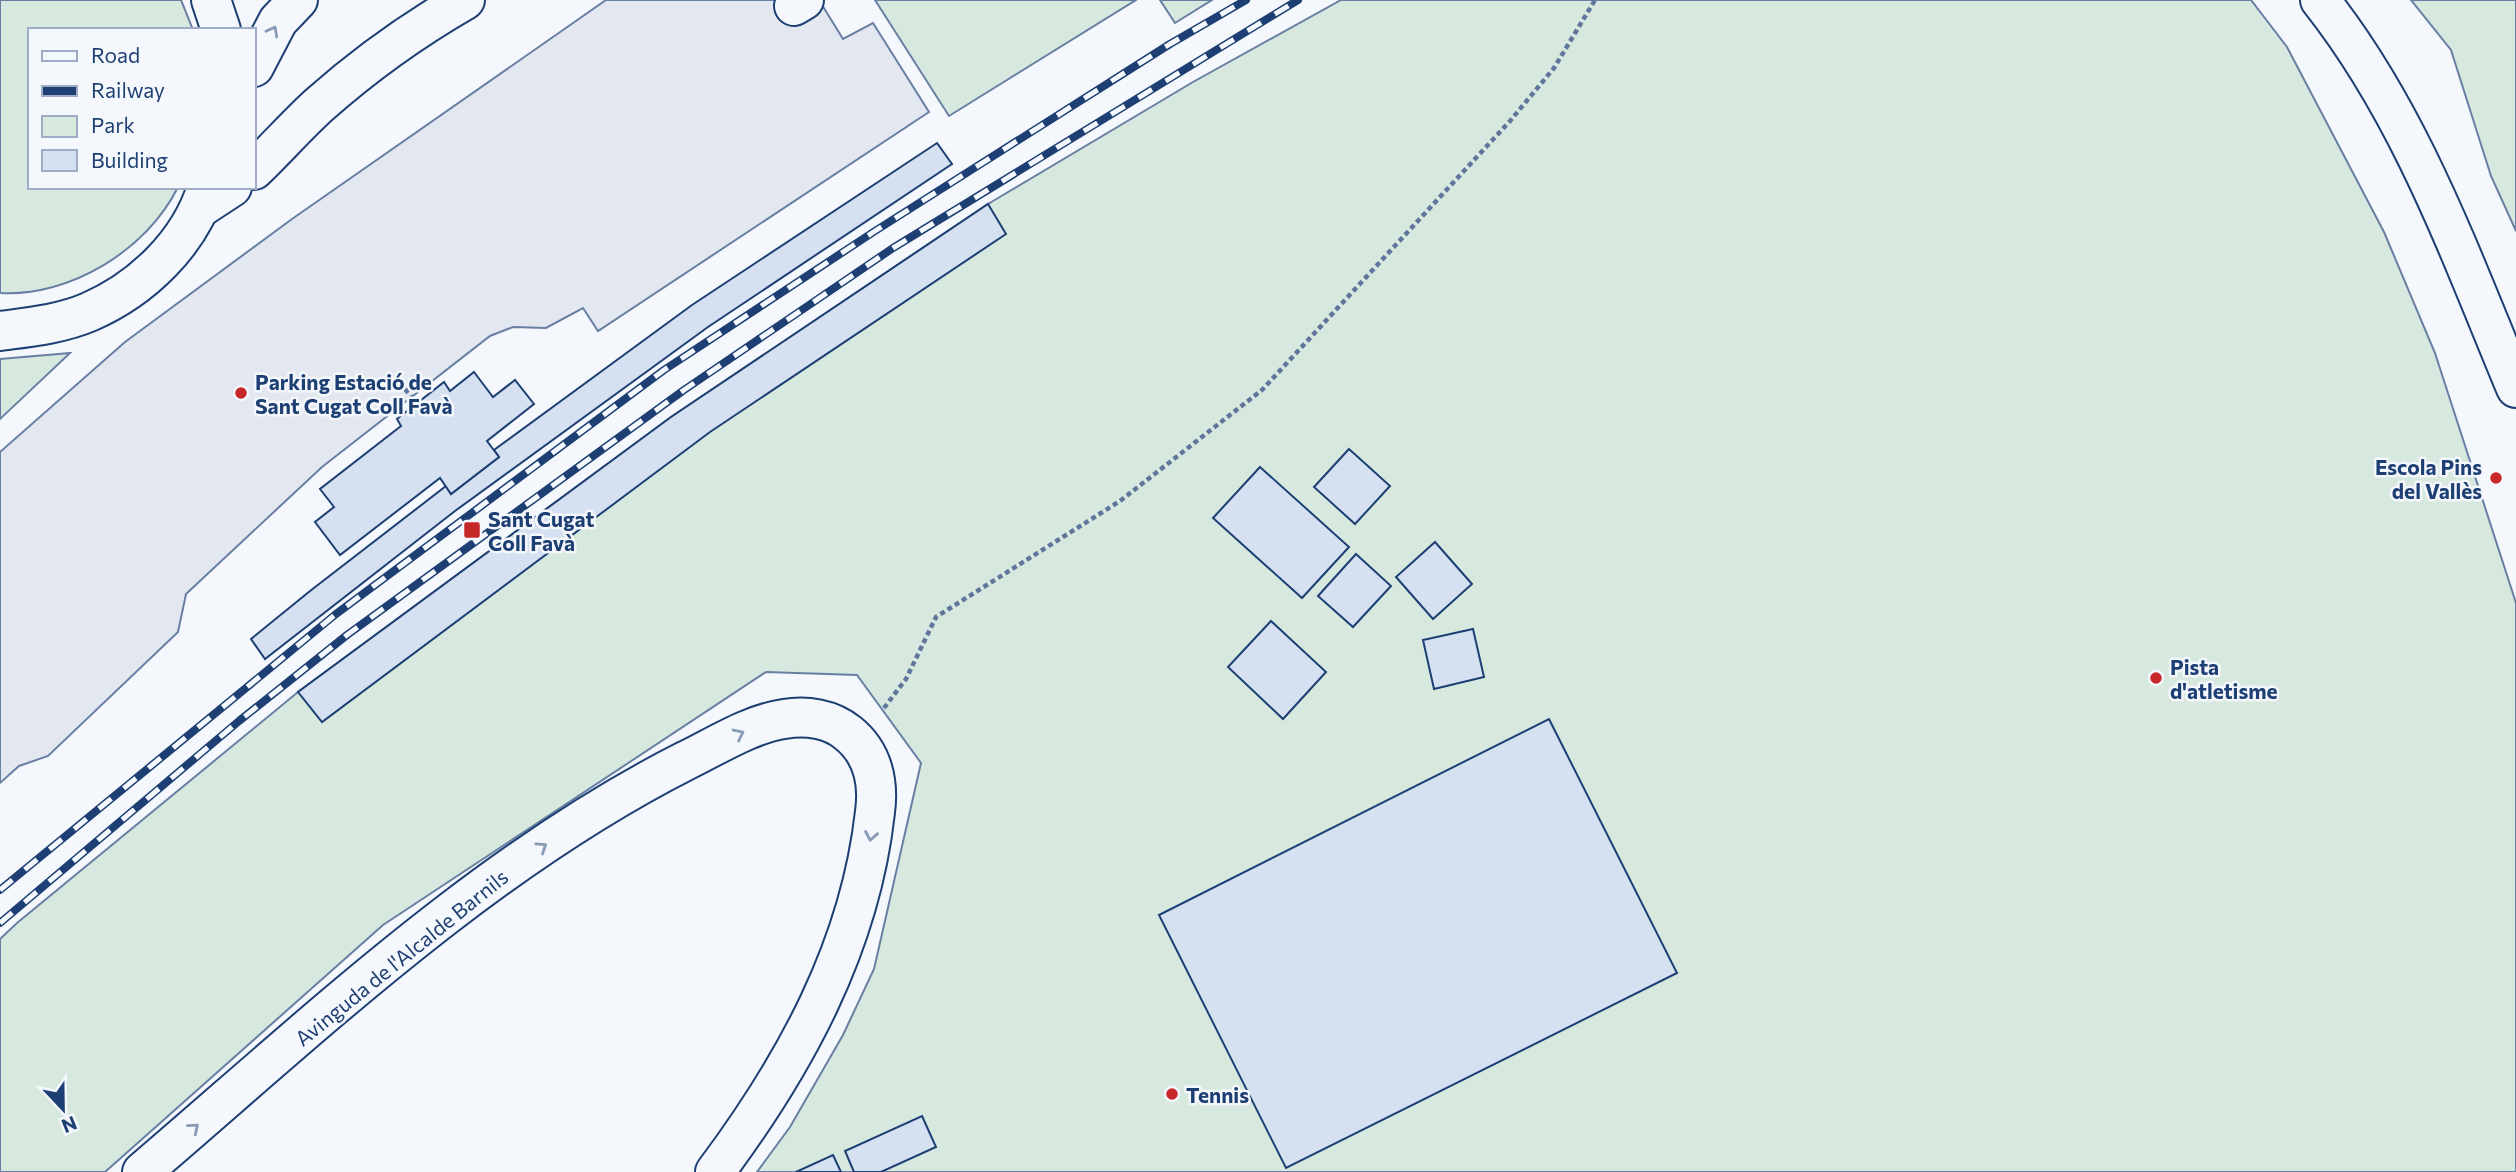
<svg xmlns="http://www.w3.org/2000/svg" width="2516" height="1172" font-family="Commissioner,sans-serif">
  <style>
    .green { fill: #d7e8df; stroke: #687fa3; stroke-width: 2 }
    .parking { fill: #e3e8f0; stroke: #687fa3; stroke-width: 2 }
    .building { fill: #d5e0f0; stroke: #1d3f73; stroke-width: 2 }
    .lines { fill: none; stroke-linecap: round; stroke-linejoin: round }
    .minor-casing { stroke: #1d3f73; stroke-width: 42 }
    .major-casing { stroke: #1d3f73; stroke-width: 42 }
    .path { stroke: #5e769c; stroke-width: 4.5; stroke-dasharray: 5 3.5; stroke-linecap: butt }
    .minor { stroke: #f4f7fb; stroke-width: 38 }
    .major { stroke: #f4f7fb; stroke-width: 38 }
    .rail-casing { stroke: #1d3f73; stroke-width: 8 }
    .rail { stroke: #f4f7fb; stroke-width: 5; stroke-dasharray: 16; stroke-linecap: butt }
    .oneway { stroke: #889bb7 }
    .poi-dot { fill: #c62828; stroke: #f4f7fb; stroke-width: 2.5 }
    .labels { text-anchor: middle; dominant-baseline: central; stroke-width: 5; stroke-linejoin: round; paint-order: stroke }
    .poi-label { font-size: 21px; font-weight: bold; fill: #1d3f73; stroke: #f4f7fb; text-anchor: start }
    .street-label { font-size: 21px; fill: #1d3f73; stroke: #f4f7fb }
  </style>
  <rect width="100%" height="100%" fill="#f4f7fb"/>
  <!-- green -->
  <g class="green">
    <path d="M0,0h181l12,30h-163v157h148c-31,63 -108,110 -178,106z"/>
    <path d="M875,0h261l-187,116z"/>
    <path d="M1160,0h52l-37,23z"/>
    <path d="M1341,0h910l36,47 97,185 51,121 81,250v569h-1759l33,-45 53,-92 31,-66 47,-206 -64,-88 -91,-3 -383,253 -278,247h-105v-233l17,-16 281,-231 373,-275 317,-213 205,-122z"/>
    <path d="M2411,0h105v231l-25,-55 -40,-126z"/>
    <path d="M70,353l-70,66v-60z"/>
  </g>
  <!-- parking -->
  <path class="parking" d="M606,0h213l24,39 30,-16 56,89 -331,219 -15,-23 -37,20 -33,-1 -23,9 -168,131 -136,127 -8,38 -130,124 -29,10 -19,17v-331l125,-110 167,-123z"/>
  <!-- building -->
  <g class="building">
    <path d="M937,143l15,21 -244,163 -253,184 -190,148 -14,-20 59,-48 136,-105 5,8 48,-37 -5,-7 198,-145z"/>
    <path d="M988,204l18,30 -296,198 -388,290 -24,-30 373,-275z"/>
    <path d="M474,372l19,25 22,-17 19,24 -47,37 12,16 -48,37 -11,-16 -100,77 -25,-33 19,-15 -14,-18 81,-63 -4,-7 47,-37 6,9z"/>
    <path d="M1349,449l41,37 -35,38 -41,-37z"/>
    <path d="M1260,467l89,80 -47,51 -89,-80z"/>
    <path d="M1435,542l37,42 -39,35 -37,-42z"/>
    <path d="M1356,554l35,32 -38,41 -35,-31z"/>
    <path d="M1271,621l55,51 -43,47 -55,-52z"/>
    <path d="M1473,629l11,48 -50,12 -11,-49z"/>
    <path d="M1549,719l128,254 -391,195 -127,-253z"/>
    <path d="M922,1116l14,31 -55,25h-27l-9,-21z"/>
    <path d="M833,1155l8,17h-45z"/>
  </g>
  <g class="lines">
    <!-- minor casing -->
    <g class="minor-casing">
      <g id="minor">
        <path d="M2320,0c91,115 140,254 196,388"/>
        <path d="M794,6l10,-6"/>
        <path d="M254,170c22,-21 43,-45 65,-65 45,-40 94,-75 146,-105"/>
        <path d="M200,208l32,-21"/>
        <path d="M142,1172c172,-147 340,-308 543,-411 31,-15 65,-37 99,-42 23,-4 47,0 64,14 25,20 31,49 27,79 -15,135 -80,253 -160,360"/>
      </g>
    </g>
    <!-- major casing -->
    <g class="major-casing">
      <g id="major">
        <path d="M211,0l10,30"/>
        <path d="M254,67l24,-46 20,-21"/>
        <path d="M0,331c30,-4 61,-7 89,-19 53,-23 101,-69 118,-125"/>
      </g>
    </g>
    <!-- path -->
    <g class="path">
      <path d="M405,389l12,15"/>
      <path d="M884,708l22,-29 30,-62 184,-116 142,-111 248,-269 44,-53 41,-68"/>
    </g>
    <!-- minor -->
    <use href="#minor" class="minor"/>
    <!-- major -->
    <use href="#major" class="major"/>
    <!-- rail casing -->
    <g class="rail-casing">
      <g id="rail">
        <path d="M0,890l336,-276 328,-244 211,-139 295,-187 76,-44"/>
        <path d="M0,923l239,-202 108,-86 337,-245 209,-142 405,-248"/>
      </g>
    </g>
    <!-- rail -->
    <use href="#rail" class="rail"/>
  </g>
  <!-- one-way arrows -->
  <defs><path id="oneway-chevron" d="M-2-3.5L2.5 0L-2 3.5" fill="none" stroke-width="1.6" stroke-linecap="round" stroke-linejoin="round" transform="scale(1.75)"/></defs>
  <g class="oneway">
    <use href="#oneway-chevron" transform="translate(273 31) rotate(-62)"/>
    <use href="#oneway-chevron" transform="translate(739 734) rotate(-26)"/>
    <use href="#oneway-chevron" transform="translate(871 836) rotate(100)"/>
    <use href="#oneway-chevron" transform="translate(542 847) rotate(-34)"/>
    <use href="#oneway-chevron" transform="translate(194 1128) rotate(-40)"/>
  </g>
  <!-- markers -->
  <g class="poi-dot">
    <circle cx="241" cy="393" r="7"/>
    <circle cx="2496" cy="478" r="7"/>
    <rect x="463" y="521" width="18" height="18" rx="3.5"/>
    <circle cx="2156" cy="678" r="7"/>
    <circle cx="1172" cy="1094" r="7"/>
  </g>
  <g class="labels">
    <!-- poi labels -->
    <g class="poi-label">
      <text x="255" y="381">Parking Estació de<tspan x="255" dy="24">Sant Cugat Coll Favà</tspan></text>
      <text x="2482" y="466" text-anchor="end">Escola Pins<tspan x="2482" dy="24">del Vallès</tspan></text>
      <text x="488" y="518">Sant Cugat<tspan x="488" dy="24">Coll Favà</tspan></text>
      <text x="2170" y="666">Pista<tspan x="2170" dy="24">d'atletisme</tspan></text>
      <text x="1186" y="1094">Tennis</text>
    </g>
    <!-- street labels -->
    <g class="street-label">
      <text transform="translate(401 957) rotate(-39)">Avinguda de l'Alcalde Barnils</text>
    </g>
  </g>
  <!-- legend -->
  <rect x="28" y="28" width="228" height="161" fill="#f4f7fb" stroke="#9eadc5" stroke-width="2"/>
  <rect x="42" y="51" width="35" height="10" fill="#f4f7fb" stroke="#9eadc5" stroke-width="2"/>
  <text x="91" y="63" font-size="21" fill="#1d3f73">Road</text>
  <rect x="42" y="86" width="35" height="10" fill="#1d3f73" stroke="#9eadc5" stroke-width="2"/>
  <text x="91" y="98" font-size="21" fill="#1d3f73">Railway</text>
  <rect x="42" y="116" width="35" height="21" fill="#d7e8df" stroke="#9eadc5" stroke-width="2"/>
  <text x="91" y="133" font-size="21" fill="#1d3f73">Park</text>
  <rect x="42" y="150" width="35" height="21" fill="#d5e0f0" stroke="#9eadc5" stroke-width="2"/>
  <text x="91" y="168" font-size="21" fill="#1d3f73">Building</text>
  <!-- north arrow -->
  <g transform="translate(63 1109) rotate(158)" stroke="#f4f7fb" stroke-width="5" paint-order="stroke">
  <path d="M0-5L12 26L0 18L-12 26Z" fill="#1d3f73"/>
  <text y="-10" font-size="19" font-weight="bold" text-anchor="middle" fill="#1d3f73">N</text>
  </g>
</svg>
